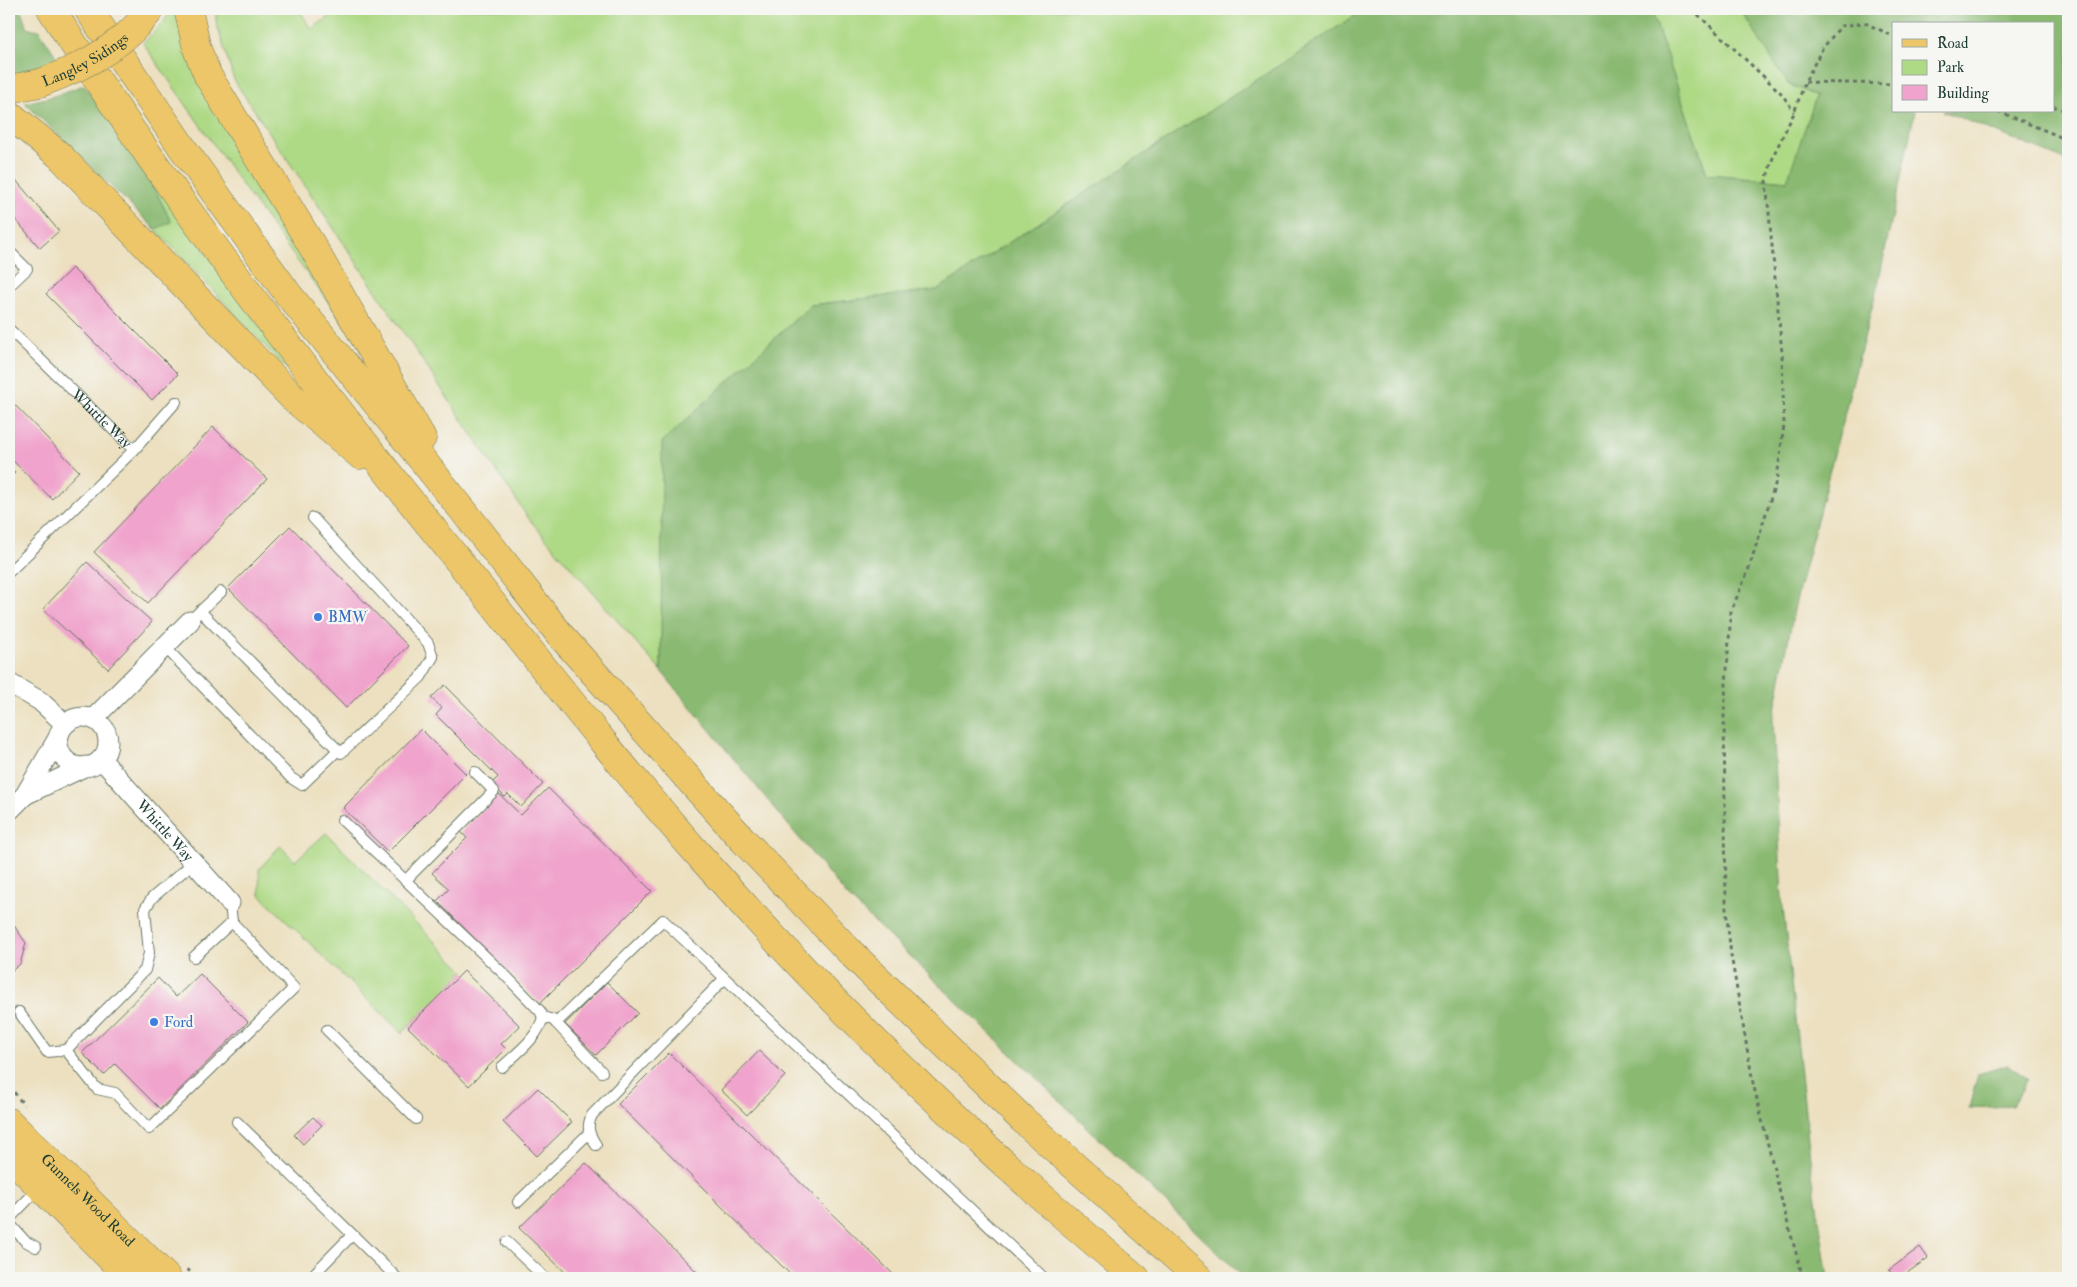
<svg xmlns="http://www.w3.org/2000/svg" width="2077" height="1287" font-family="'IM FELL Double Pica',serif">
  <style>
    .green { fill: #aed985; stroke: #668b5c }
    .forest { fill: #8ab972; stroke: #547b53 }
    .building { fill: #f0a3cc }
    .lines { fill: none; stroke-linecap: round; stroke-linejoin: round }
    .lane-casing { stroke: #677665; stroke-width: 12 }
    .street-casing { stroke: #677665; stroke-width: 21 }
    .primary-casing { stroke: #677665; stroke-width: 29 }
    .highway-casing { stroke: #677665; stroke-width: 29 }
    .path { stroke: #677665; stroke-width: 3; stroke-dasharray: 4 4; stroke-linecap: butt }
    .lane { stroke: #fff; stroke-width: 10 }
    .street { stroke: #fff; stroke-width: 19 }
    .primary { stroke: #ecc669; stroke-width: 28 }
    .highway { stroke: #ecc669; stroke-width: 28 }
    .highway-bridge-casing { stroke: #677665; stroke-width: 29; stroke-linecap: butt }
    .highway-bridge { stroke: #ecc669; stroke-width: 28 }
    .shop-dot { fill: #3f7fe0; stroke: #f6f6f2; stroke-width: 2 }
    .labels { text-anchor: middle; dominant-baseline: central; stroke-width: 4.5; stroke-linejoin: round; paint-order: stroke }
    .street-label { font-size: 15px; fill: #1f3d34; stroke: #f6f6f2 }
    .shop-label { font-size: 15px; fill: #366cbe; stroke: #f6f6f2; text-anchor: start }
  </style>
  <rect width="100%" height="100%" fill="#f6f6f2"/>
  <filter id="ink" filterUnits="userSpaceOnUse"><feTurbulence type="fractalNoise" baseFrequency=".02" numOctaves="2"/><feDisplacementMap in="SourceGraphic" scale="10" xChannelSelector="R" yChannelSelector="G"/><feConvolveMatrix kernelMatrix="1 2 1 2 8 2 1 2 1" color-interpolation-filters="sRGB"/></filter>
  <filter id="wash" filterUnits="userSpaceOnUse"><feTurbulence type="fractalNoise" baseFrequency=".0096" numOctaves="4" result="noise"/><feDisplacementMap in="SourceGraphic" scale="20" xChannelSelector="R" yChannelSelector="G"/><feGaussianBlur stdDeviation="1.12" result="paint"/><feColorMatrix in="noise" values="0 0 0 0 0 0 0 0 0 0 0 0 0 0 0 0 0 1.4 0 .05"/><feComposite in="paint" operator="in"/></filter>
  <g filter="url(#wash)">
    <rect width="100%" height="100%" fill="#ece0c0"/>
    <!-- green -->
    <g class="green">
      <path d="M172,9h6l197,357 -126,-171 -106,-152 20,-20z"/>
      <path d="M216,9h83l12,20 31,-20h1023l-428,281 -126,15 -148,137 -2,229 -132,-152 -295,-439 -18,-58z"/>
      <path d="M1651,9h89l48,75 28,12 -28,85 -81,-7z"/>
      <path d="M143,165l160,221 -148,-157 16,-7z"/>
      <path d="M326,833l138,138 -62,62 -142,-138 -1,-26 21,-23 15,15z"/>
    </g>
    <!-- forest -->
    <g class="forest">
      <path d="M9,9h11l8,19 11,2 20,31 -19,9 -31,7z"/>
      <path d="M1365,9h286l56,165 80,7 29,-85 -28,-12 -48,-75h328v152l-125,-50h110v-87h-160v87h22l-37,173 -83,321 -22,115 9,178 29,269 17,111h-584l-397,-382 -186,-225 1,-229 149,-137 126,-15z"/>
      <path d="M84,85l59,80 28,57 -16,7 -130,-126 26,-6z"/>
      <path d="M2008,1065l20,14 -16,27 -43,2 9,-34z"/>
    </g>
    <g id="blocks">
      <!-- building -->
      <g class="building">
        <path d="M9,172l50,59 -19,17 -31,-36z"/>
        <path d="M72,268l106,106 -26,26 -106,-106z"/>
        <path d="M9,399l70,72 -27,28 -43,-42z"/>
        <path d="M213,427l54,52 -119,124 -54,-51z"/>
        <path d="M9,467l6,6 -6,6z"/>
        <path d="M290,526l118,120 -62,62 -118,-120z"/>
        <path d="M87,562l65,60 -44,47 -65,-60z"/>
        <path d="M445,685l98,99 -22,23 -13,-13 -3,3 -14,-13 7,-7 -62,-62 6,-7 -11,-10z"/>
        <path d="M421,729l45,45 -78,78 -45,-44z"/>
        <path d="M548,788l104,103 -112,112 -103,-102 12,-12 -17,-16 35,-35 -6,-6 38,-38 22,21z"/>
        <path d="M9,924h4l13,19 -6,21 -11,9z"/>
        <path d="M464,971l56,55 -19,18 5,5 -37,37 -61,-59z"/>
        <path d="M200,974l48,48 -88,87 -45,-45 -11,11 -22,-22 76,-75 18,19z"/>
        <path d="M607,982l31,31 -42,42 -31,-31z"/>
        <path d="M759,1051l26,25 -38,39 -26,-25z"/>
        <path d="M669,1053l228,225h-103l-176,-174z"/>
        <path d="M538,1088l34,34 -35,34 -34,-34z"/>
        <path d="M313,1117l9,8 -19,19 -9,-9z"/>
        <path d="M586,1163l117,115h-132l-52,-50z"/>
        <path d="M1920,1247l8,11 -28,20h-5l-6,-8z"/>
      </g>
    </g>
  </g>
  <g filter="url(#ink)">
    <use href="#blocks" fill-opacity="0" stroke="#677665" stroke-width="1"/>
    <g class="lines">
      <!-- lane casing -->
      <g class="lane-casing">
        <g id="lane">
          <path d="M9,251l18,18 -18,17"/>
          <path id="s1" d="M9,329l125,121 -125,122"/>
          <path d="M134,450l42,-48"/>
          <path d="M200,611l141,142 80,-76 12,-20 -5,-14 -115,-125"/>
          <path d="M196,615l25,-23"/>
          <path d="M164,646l127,132 11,7 36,-35"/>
          <path d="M342,820l164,156 34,35 3,6 10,3 3,3 46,49"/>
          <path d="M193,863l-41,35 -7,11 4,44 -4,17 -79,80 31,39 18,4 34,36 145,-141 -62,-66"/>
          <path d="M406,880l88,-89 -19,-19"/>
          <path d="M194,957l38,-35 -2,-19"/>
          <path d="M19,1012l28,40 19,-2"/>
          <path d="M556,1023l107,-103 381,358"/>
          <path d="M327,1030l89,89"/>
          <path d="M502,1067c15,-14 36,-29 41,-50"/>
          <path d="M237,1122l160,156"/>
          <path d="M596,1145c-7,-11 -10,-18 -4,-30l132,-136"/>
          <path d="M518,1202l71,-69"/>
          <path d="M9,1219l31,-32"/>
          <path d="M9,1223l16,18 11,6"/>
          <path d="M507,1242l38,36"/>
          <path d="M310,1278l42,-43"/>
        </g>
      </g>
      <!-- street casing -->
      <g class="street-casing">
        <g id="street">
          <path d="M9,683l31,18 25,23"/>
          <circle cx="83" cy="742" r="25"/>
          <path d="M93,719l97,-98"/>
          <path id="s2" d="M101,759l129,144"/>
          <path d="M25,795l61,-29"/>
          <path d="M9,811l16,-16 34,-59"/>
        </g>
      </g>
      <!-- primary casing -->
      <g class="primary-casing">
        <g id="primary">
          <path id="s3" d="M9,1122l158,156"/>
          <path d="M9,1155l121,123"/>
        </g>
      </g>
      <!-- highway casing -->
      <g class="highway-casing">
        <g id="highway">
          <path d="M51,9c119,187 255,363 394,535 86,107 170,217 261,319 91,103 189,201 290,293 46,42 93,82 140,122"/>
          <path d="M88,9l96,141 104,144 174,215 99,127 182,204 109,114 170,165 177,159"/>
          <path d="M188,9l9,40 11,27 103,168 111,194"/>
          <path d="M9,89l31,-6"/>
          <path d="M9,114l50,41 233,242 68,58"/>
        </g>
      </g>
      <!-- path -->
      <g class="path">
        <path d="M1692,9l90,85 12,18"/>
        <path d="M1805,82l88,2"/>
        <path d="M2053,106l15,6"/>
        <path d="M1998,111l70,29"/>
        <path d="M9,1086l15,19"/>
        <path d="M187,1269l10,9"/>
        <path d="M1803,1278l-20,-72 -30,-123 -22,-128 -5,-46 -2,-196 7,-102 17,-40 29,-93 7,-53 -2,-72 -16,-172 8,-27 20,-41 11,-31 17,-33 19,-23 24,-3 28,13"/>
      </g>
      <!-- lane -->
      <use href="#lane" class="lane"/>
      <!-- street -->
      <use href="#street" class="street"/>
      <!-- primary -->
      <use href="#primary" class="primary"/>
      <!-- highway -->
      <use href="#highway" class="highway"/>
      <!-- highway-bridge casing -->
      <g class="highway-bridge-casing">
        <g id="highway-bridge">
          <path id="s4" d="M40,83c42,-15 84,-37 111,-74"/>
        </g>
      </g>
      <!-- highway-bridge -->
      <use href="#highway-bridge" class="highway-bridge"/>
    </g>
  </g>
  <!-- markers -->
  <g class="shop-dot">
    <circle cx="318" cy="617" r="5"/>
    <circle cx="154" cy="1022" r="5"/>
  </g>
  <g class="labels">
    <!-- street labels -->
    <g class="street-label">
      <text stroke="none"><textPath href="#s4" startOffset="51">Langley Sidings</textPath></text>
      <text stroke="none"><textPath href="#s1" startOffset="129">Whittle Way</textPath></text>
      <text stroke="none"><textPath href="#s2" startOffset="96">Whittle Way</textPath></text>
      <text stroke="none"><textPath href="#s3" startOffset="111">Gunnels Wood Road</textPath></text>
    </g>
    <!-- shop labels -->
    <g class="shop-label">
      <text x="328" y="617">BMW</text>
      <text x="164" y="1022">Ford</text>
    </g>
  </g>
  <!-- margin -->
  <rect width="2077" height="1287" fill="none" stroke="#f6f6f2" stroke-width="30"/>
  <!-- legend -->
  <rect x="1892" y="22" width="162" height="90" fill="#f6f6f2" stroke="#a0aca6"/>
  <rect x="1902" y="39" width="25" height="8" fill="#ecc669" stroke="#a0aca6"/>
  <text x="1937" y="48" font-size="15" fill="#1f3d34">Road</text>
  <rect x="1902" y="60" width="25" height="15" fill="#aed985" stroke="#a0aca6"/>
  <text x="1937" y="72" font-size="15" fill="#1f3d34">Park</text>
  <rect x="1902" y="85" width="25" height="15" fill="#f0a3cc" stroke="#a0aca6"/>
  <text x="1937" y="98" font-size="15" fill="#1f3d34">Building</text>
</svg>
